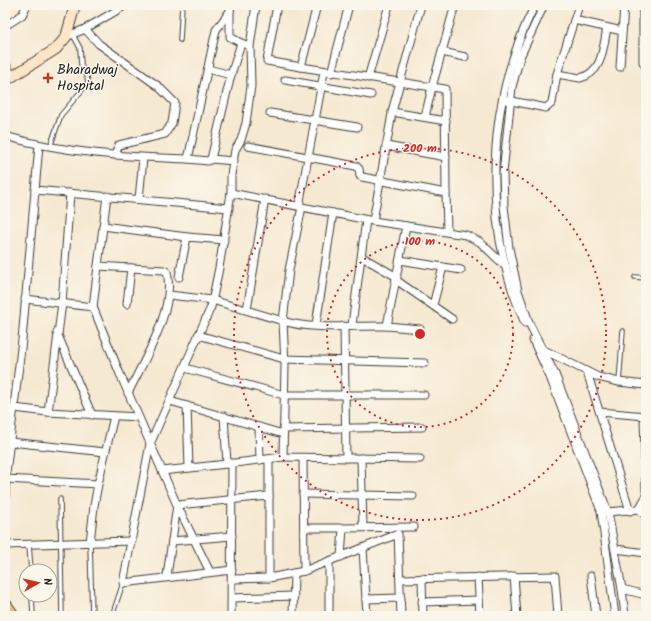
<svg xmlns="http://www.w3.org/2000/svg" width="651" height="621" font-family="Kalam,sans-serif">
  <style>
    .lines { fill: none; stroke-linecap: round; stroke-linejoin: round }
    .lane-casing { stroke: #3d3b37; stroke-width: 5.5 }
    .street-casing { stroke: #3d3b37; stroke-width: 9 }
    .secondary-casing { stroke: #3d3b37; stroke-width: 12 }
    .highway-casing { stroke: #3d3b37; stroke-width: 16 }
    .lane { stroke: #fff; stroke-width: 3.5 }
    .street { stroke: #fff; stroke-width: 7 }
    .secondary { stroke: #fee5c5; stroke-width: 10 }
    .highway { stroke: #fcbd6f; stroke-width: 14 }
    .ring { fill: none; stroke: #d62828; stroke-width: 2; stroke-dasharray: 2 4 }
    .poi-dot { fill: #c8321e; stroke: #fbf7ec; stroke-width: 1.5 }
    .labels { text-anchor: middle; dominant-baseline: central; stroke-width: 3; stroke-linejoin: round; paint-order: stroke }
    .poi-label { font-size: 14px; fill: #1c1c1c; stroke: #fbf7ec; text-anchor: start }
    .centre { fill: #d62828; stroke: #fbf7ec; stroke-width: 2 }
    .ring-label { font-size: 12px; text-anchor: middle; font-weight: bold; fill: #d62828; stroke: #fbf7ec; stroke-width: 3; stroke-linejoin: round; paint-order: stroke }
  </style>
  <rect width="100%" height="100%" fill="#fbf7ec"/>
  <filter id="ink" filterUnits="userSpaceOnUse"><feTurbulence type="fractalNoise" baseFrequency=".025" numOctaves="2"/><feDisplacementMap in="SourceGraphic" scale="8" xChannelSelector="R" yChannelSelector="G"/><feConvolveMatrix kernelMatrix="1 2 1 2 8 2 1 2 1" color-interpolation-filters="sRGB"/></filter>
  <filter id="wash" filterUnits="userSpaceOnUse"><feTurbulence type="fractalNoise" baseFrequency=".012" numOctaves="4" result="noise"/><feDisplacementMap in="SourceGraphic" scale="16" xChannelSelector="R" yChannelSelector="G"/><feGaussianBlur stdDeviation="0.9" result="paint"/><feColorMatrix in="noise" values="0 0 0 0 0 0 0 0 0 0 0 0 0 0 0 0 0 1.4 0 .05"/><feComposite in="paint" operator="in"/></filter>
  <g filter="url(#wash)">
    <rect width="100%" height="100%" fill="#f6e9d2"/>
  </g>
  <g filter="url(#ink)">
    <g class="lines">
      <!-- lane casing -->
      <g class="lane-casing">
        <g id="lane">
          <path d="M180,40l2,-35"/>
          <path d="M50,147l11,-32 27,-32 -1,-7 -6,-11 -1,-17 -7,-13"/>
          <path d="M635,277l11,1"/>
          <path d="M619,382l4,-51"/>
          <path d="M60,499l2,117"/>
          <path d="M90,543l2,73"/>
          <path d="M29,545l2,26"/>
          <path d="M32,595l1,21"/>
          <path d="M112,616l11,-33"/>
        </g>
      </g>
      <!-- street casing -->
      <g class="street-casing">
        <g id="street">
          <path d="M231,5l-1,6 -14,19 -28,129 20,2 3,-2 20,-84 10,-32 9,3"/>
          <path d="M277,5l-10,56 34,6"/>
          <path d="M317,5l-16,62 131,20 23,-82"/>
          <path d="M544,5l-24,52 -8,30 -9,86 1,33 5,42 9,43 12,34 25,49 53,138 14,77 3,27"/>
          <path d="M643,5v57l3,5"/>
          <path d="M230,11v26l11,6"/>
          <path d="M574,20l48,11"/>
          <path d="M5,26l17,-11 5,-10"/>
          <path d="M85,29l14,15 59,42 17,17 -3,20 -7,11 -46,11 -4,10"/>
          <path d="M66,37l19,-8 41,-24"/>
          <path d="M442,52l23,5"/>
          <path d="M5,63l7,13"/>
          <path d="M620,67l4,-62"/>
          <path d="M208,69l23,6"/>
          <path d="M331,73l18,-68"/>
          <path d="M557,74l23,4c23,-5 23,-31 27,-50"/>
          <path d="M368,78l21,-73"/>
          <path d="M285,80l86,15"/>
          <path d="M507,100l39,8 6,-5 5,-29 22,-69"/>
          <path d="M392,112l54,9"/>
          <path d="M270,113l87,14"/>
          <path d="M5,136c59,17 122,21 183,23"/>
          <path d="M248,146l108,20 3,3 1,7 2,1 84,16 -1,-104 -13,-2 -7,30"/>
          <path d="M386,146l60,11"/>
          <path d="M211,159l23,2"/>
          <path d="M35,190l194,18"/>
          <path d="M70,193l-8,110 -14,109 90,5"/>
          <path d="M231,193v-18l4,-25 6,-10 5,-17 5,-37 -1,-40 6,-41"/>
          <path d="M446,193l1,39"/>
          <path d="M107,196l-9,70 66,4 3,2c9,37 -23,88 -39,121"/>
          <path d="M139,199l4,-41"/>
          <path d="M299,206l25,-134"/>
          <path d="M302,207l-13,63 -6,51c31,10 72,4 104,5l19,-100"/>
          <path d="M373,221l93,14 14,7 26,25"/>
          <path d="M103,226l84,11"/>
          <path d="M362,257l35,20"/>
          <path d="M400,260l61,10"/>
          <path d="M98,266l-5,41 27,67 57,131 33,67"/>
          <path d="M179,277l8,-40 37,3"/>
          <path d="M396,280l56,39"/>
          <path d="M169,295l43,5 71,21 2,44 -2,92 137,2"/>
          <path d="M25,299l68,8"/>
          <path d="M127,304l4,-36"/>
          <path d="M433,305l10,-38"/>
          <path d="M247,310l18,-111"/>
          <path d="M525,323c-44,-98 -39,-222 10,-318"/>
          <path d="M316,325l17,-112"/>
          <path d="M352,325l14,-105"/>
          <path d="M344,326l2,132"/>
          <path d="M387,326l33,3"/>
          <path d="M57,333l35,82"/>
          <path d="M198,335l86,24 141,4"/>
          <path d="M533,340l17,37 51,134 14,105"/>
          <path d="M542,349l56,28 21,5 27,3"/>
          <path d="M185,368l99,27h140"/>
          <path d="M587,372l43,139"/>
          <path d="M170,401l113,33"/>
          <path d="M187,406l2,62"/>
          <path d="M14,408l34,4"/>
          <path d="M600,412l46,4"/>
          <path d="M224,416l3,48 56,-7"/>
          <path d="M644,416l2,75"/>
          <path d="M259,427l1,33"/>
          <path d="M283,429l139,-2"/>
          <path d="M10,442l95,10"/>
          <path d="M303,458l1,113 94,-37 3,82"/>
          <path d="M361,458l2,69"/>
          <path d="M269,459v119l35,-7"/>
          <path d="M162,471l65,-7"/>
          <path d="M6,479l92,5 16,-68"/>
          <path d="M303,494l110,2"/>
          <path d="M5,499l1,-26 16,-133 17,-195"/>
          <path d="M639,509l7,-12"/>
          <path d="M608,512l31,-3 7,7"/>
          <path d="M304,528h39"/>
          <path d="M172,541l60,-5"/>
          <path d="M90,543l4,-37 4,-22"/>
          <path d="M5,545l127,-4"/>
          <path d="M363,548l4,68"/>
          <path d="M616,549l30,4"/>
          <path d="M341,557l2,-29 71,-1"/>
          <path d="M232,570l-109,13 27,-139 61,-137 8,-39 12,-75 142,28 20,-113 28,-103"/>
          <path d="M167,576l10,-71 92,-9"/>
          <path d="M514,576l3,40"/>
          <path d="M591,576l5,40"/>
          <path d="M478,577l2,39"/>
          <path d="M422,578l1,38"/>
          <path d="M232,579l37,-1"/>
          <path d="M400,579l155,-3 3,40"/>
          <path d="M622,589l24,6"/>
          <path d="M232,598l62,-2"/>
          <path d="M366,599l35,-1"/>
          <path d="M422,602l57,-2"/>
          <path d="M231,616l1,-153"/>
          <path d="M293,616l1,-43"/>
          <path d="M329,616v-55"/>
        </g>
      </g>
      <!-- secondary casing -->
      <g class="secondary-casing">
        <path id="secondary" d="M5,81l51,-32 10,-12 9,-32"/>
      </g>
      <!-- highway casing -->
      <g class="highway-casing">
        <path id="highway" d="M5,606l7,10"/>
      </g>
      <!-- lane -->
      <use href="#lane" class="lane"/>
      <!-- street -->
      <use href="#street" class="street"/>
      <!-- secondary -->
      <use href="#secondary" class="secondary"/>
      <!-- highway -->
      <use href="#highway" class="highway"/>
    </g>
  </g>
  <!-- distance rings -->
  <g class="ring">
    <circle cx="420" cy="334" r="93"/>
    <circle cx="420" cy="334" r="186"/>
  </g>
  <!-- markers -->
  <path class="poi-dot" d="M46 72h4v4h4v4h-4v4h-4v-4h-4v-4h4z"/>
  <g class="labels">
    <!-- poi labels -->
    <g class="poi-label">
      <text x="57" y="70">Bharadwaj<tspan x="57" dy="16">Hospital</tspan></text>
    </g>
  </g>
  <circle cx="420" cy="334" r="6" class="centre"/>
  <g class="ring-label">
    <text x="420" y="152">200 m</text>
    <text x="420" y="245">100 m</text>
  </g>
  <!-- margin -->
  <rect width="651" height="621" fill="none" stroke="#fbf7ec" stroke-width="20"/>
  <!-- north arrow -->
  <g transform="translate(38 583) rotate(82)"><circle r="19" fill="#fbf7ec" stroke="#a29f99"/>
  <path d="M0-3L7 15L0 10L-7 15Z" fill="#c8321e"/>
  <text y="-6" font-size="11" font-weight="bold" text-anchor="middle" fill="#1c1c1c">N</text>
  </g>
</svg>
